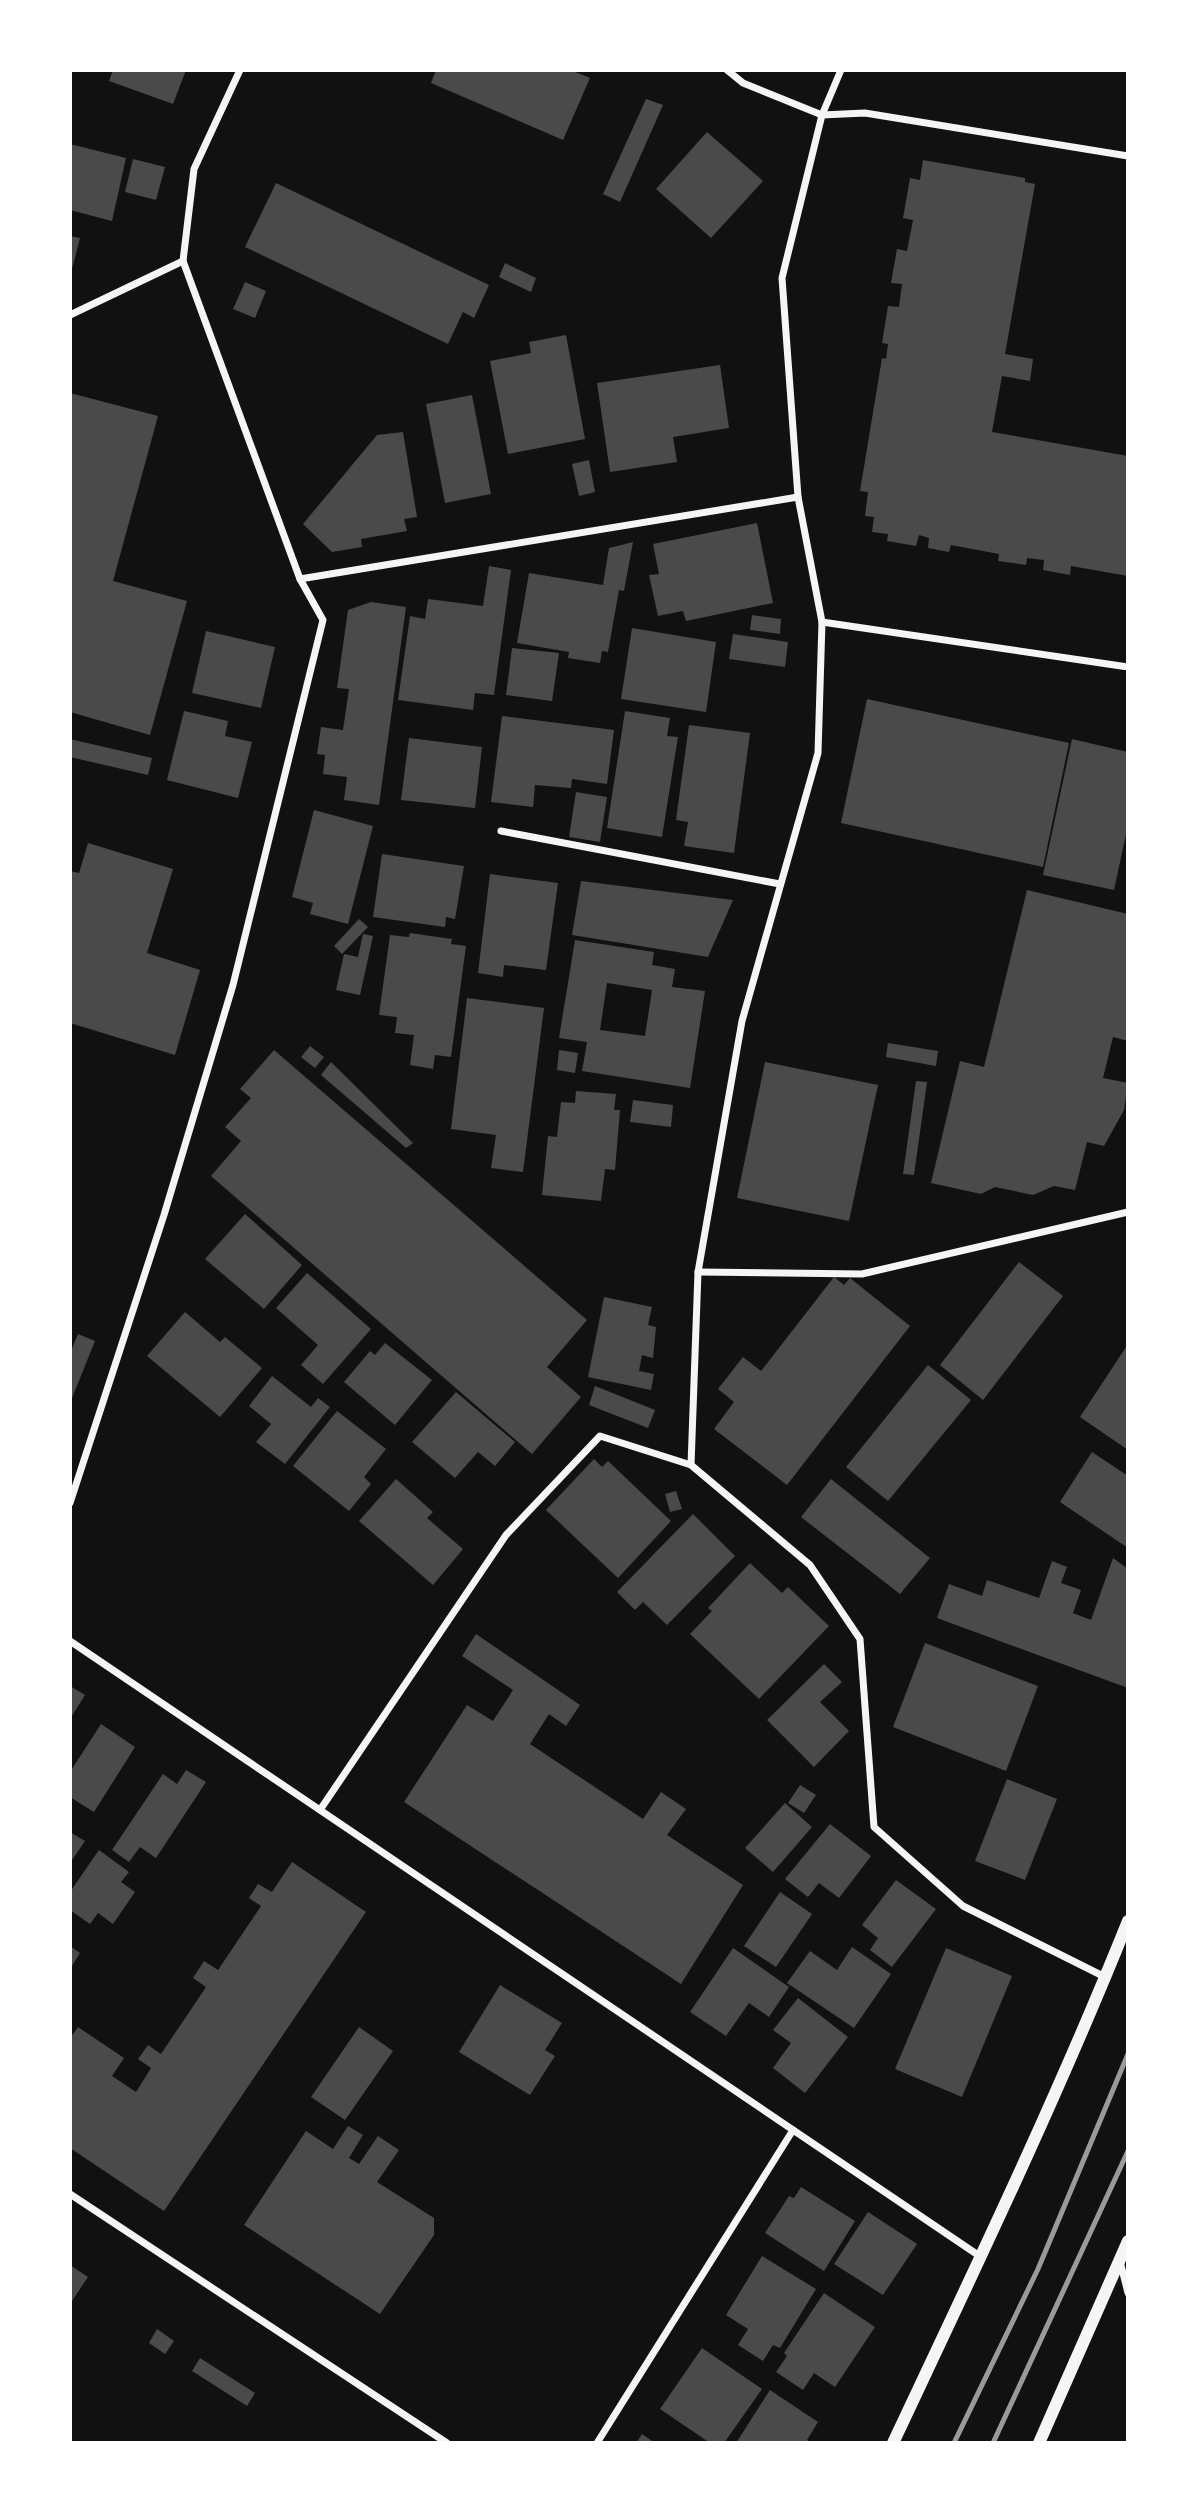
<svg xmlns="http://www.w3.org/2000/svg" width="1198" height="2513" font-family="'Varela Round',sans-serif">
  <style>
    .building { fill: #4a4a4a; fill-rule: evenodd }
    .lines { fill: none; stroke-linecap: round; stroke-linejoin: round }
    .minor { stroke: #f5f5f5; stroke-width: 7 }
    .tertiary { stroke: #f5f5f5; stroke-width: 12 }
    .rail { stroke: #9a9a9a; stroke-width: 5 }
  </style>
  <rect width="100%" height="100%" fill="#111"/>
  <!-- building -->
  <g class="building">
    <path d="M113,70h73l-13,34 -64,-23z"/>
    <path d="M436,70h134l20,8 -27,62 -132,-57z"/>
    <path d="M646,99l17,6 -43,97 -17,-8z"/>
    <path d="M707,132l56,49 -52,57 -55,-49z"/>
    <path d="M70,144l56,14 -14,63 -42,-11z"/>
    <path d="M133,159l32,8 -9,33 -31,-8z"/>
    <path d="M923,160l102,18v4l10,2 -30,170 28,5 -3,22 -28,-5 -10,56 136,24v120l-57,-10 -1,9 -27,-5 1,-10 -17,-2 -1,7 -28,-4 1,-7 -48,-9 -2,7 -21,-4 1,-10 -10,-3 -3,11 -29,-5 1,-7 -16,-2 2,-15 -9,-1 3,-24 -8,-1 22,-133 4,1 2,-15 -6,-1 6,-37 11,1 3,-23 -11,-1 6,-34 10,2 6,-31 -10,-2 7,-40 10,2z"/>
    <path d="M276,183l213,102 -15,33 -11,-6 -15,32 -203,-97z"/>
    <path d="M70,236l10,2 -9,35h-1z"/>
    <path d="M505,263l31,15 -5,14 -32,-15z"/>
    <path d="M245,282l21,9 -11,27 -22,-9z"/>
    <path d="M566,335l19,104 -77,15 -18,-93 41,-8 -2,-11z"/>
    <path d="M720,365l9,63 -56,9 4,25 -67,10 -13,-89z"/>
    <path d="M70,393l88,23 -45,165 74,20 -37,134 -80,-23z"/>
    <path d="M472,395l19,99 -46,9 -19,-99z"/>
    <path d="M403,432l14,85 -13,2 3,12 -46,8 1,8 -30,5 -29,-28 74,-89z"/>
    <path d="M589,460l6,32 -16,4 -7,-32z"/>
    <path d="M757,523l16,80 -87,18 -3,-10 -25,5 -9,-41 10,-1 -6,-30z"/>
    <path d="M633,542l-9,49 -5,-1 -11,62 -6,-1 -2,12 -32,-5 1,-6 -52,-9 12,-70 74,12 6,-37z"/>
    <path d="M489,566l22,4 -17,125 -19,-2 -2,17 -75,-10 12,-84 15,3 3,-20 55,7z"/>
    <path d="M371,602l35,5 -27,198 -35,-5 3,-23 -24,-3 2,-19 -8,-1 4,-27 22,3 6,-41 -12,-1 11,-78z"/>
    <path d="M752,615l29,4 -1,15 -30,-4z"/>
    <path d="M632,628l84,14 -10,70 -85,-13z"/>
    <path d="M206,631l69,16 -14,61 -69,-15z"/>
    <path d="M733,634l55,8 -3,25 -56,-8z"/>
    <path d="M512,648l47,5 -7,48 -46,-6z"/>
    <path d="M867,699l202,44 -26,124 -202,-44z"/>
    <path d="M184,711l44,10 -3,15 27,6 -14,56 -71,-18z"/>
    <path d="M625,711l45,7 -3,18 11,1 -16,100 -55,-9z"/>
    <path d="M502,716l112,14 -7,54 -35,-5 -1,9 -36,-3 -2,22 -42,-5z"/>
    <path d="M689,725l61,8 -16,120 -50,-7 4,-24 -12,-2z"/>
    <path d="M409,738l73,9 -7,61 -74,-8z"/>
    <path d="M70,739l82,19 -4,17 -78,-18z"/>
    <path d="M1072,739l56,13v73l-14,65 -71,-15z"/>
    <path d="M576,792l31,5 -7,45 -31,-5z"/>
    <path d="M314,810l59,16 -25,98 -38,-10 3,-11 -21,-6z"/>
    <path d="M88,843l85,26 -26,84 53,17 -25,85 -105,-32v-152l9,2z"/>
    <path d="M382,854l82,12 -9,53 -9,-2 -1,10 -72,-10z"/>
    <path d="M490,874l68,9 -12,87 -42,-5 -1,12 -25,-4z"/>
    <path d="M581,881l152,19 -25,57 -136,-22z"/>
    <path d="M1027,890l101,24v127l-15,-4 -10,41 25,5 -4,27 -20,36 -17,-4 -12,48 -21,-4 -21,9 -38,-8 -14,7 -50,-11 29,-122 24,6z"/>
    <path d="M359,919l9,8 -26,27 -8,-8z"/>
    <path d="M410,933l42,6 -1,5 15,2 -15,111 -16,-2 -2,14 -23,-4 4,-30 -19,-2 2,-16 -18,-2 11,-80 19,2z"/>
    <path d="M363,934l10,2 -13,59 -24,-5 8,-36 14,3z"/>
    <path d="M575,940l79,12 -2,13 23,4 -3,18 33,4 -15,97 -108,-17 5,-29 -28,-4zM607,983l45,7 -7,46 -45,-6z"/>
    <path d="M467,998l77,10 -21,164 -32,-4 5,-33 -45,-6z"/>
    <path d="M888,1043l50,8 -2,15 -50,-9z"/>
    <path d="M310,1046l14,11 -9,11 -14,-11z"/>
    <path d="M274,1050l313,270 -40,47 34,30 -49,57 -321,-278 30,-35 -16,-14 26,-29 -11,-9z"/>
    <path d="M559,1050l19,3 -3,20 -18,-3z"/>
    <path d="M331,1062l82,81 -7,5 -85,-73z"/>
    <path d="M765,1062l113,23 -29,136 -112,-23z"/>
    <path d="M916,1081l11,1 -13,93 -11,-1z"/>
    <path d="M576,1091l40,3 -2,16h6l-5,60 -10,-1 -4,32 -59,-6 6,-59 9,1 4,-35 14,1z"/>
    <path d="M633,1100l40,5 -2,22 -41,-5z"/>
    <path d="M245,1214l57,51 -38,44 -59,-50z"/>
    <path d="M1019,1262l44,34 -80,104 -43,-35z"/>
    <path d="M307,1273l64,56 -48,55 -22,-19 17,-20 -42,-37z"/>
    <path d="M834,1277l10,8 6,-7 60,48 -123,159 -73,-56 20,-27 -16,-13 25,-32 18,14z"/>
    <path d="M604,1297l48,10 -4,18 8,2 -3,31 -11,-3 -3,16 15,3 -3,16 -63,-13z"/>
    <path d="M185,1312l35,30 5,-5 37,31 -42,49 -73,-61z"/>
    <path d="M78,1334l17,7 -25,62v-50z"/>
    <path d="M385,1343l47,37 -37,45 -51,-43 26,-31 5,4z"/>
    <path d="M1128,1344v106l-48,-33z"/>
    <path d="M928,1365l43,35 -83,101 -42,-34z"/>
    <path d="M272,1376l39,31 7,-9 12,9 -45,57 -29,-22 15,-18 -22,-18z"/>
    <path d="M595,1386l60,24 -7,18 -59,-23z"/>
    <path d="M456,1392l59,50 -20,24 -17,-14 -23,26 -43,-36z"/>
    <path d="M337,1411l49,38 -22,28 7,7 -22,27 -56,-45z"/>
    <path d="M1092,1452l36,24v72l-68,-46z"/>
    <path d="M594,1459l8,8 6,-6 63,60 -53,57 -72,-68z"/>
    <path d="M396,1479l37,33 -6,6 36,31 -30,36 -74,-64z"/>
    <path d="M831,1479l99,79 -30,36 -99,-77z"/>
    <path d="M676,1491l6,18 -12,3 -5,-18z"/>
    <path d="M693,1514l42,42 -68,69 -24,-23 -8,8 -18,-18z"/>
    <path d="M1113,1558l15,11v119l-191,-70 12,-34 33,12 5,-16 52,18 13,-37 15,6 -6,16 20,7 -8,23 18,7z"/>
    <path d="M750,1563l32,30 6,-6 41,39 -70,73 -69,-65 22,-23 -4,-3z"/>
    <path d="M476,1634l104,71 -14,21 -17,-12 -19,30 113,75 18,-27 25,17 -19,26 76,50 -62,99 -277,-182 63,-97 26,16 20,-31 -51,-34z"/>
    <path d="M925,1643l113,43 -32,85 -113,-44z"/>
    <path d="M824,1664l18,18 -22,20 29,29 -35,36 -47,-47z"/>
    <path d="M70,1686l15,9 -15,24z"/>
    <path d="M101,1724l34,23 -41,65 -24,-15v-25z"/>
    <path d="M186,1770l20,12 -50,76 -16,-11 -11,15 -17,-12 51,-76 14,10z"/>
    <path d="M1007,1779l50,20 -32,81 -50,-19z"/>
    <path d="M800,1785l16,10 -12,18 -16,-10z"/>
    <path d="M785,1803l27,24 -39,45 -28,-24z"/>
    <path d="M830,1824l41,32 -32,42 -20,-15 -11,14 -23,-18z"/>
    <path d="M70,1832l15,9 -15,22z"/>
    <path d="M99,1850l30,22 -8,10 14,10 -22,32 -15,-11 -8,11 -20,-14v-18z"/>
    <path d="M292,1862l74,50 -202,299 -94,-63v-110l8,-11 46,31 -12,18 24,16 15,-24 -13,-9 10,-14 13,9 45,-67 -13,-9 11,-17 14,9 43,-64 -12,-8 9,-14 14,8z"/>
    <path d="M896,1880l40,29 -44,58 -22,-17 8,-12 -16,-13z"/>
    <path d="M780,1892l32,22 -36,53 -32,-21z"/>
    <path d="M70,1946l10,7 -10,16z"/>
    <path d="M852,1947l39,27 -37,54 -67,-45 23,-32 27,19z"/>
    <path d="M733,1948l56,39 -20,30 -20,-14 -23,33 -36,-24z"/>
    <path d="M946,1948l66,28 -50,121 -67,-28z"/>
    <path d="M500,1985l62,38 -17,27 10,6 -25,39 -71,-43z"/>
    <path d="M798,1998l50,39 -43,56 -32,-25 18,-25 -18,-13z"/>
    <path d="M359,2027l34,24 -48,69 -34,-23z"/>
    <path d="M348,2126l15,9 -14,23 10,6 19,-28 21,14 -22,32 57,36v17l-54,79 -136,-89 62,-94 27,18z"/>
    <path d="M801,2187l54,34 -31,50 -59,-38 24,-37 5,2z"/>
    <path d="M868,2212l49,32 -34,51 -49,-31z"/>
    <path d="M762,2256l54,33 -36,59 -7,-3 -10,16 -25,-16 10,-16 -22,-14z"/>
    <path d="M70,2265l18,12 -18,27z"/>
    <path d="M824,2293l51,34 -40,60 -21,-14 -11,17 -27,-18 11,-16 -3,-3z"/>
    <path d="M157,2329l17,12 -9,13 -16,-11z"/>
    <path d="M702,2348l60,41 -38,54h-14l-50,-34z"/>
    <path d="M200,2358l55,35 -8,13 -55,-35z"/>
    <path d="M770,2390l48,32 -11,18 4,3h-75z"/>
    <path d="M642,2434l13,9h-19z"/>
  </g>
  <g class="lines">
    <!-- minor -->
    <g class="minor">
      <path d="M727,70l16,13 79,32 43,-2 263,43"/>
      <path d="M841,70l-19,45 -40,163 16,219 24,125 -4,131 -76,268 -44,251 -7,193 119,100 50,74 14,188 89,79 142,71"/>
      <path d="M70,315l113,-54"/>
      <path d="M300,579l498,-82"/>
      <path d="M822,622l306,45"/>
      <path d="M501,831l279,53"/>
      <path d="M698,1272l164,2 266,-62"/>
      <path d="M70,1503l94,-288 69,-230 90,-365 -23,-41 -117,-318 11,-92 46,-99"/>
      <path d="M70,1641l911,616"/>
      <path d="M320,1810l186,-275 94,-99 91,29"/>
      <path d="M70,2194l377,249"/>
      <path d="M1120,2261l8,32"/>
      <path d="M597,2443l196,-313"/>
    </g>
    <!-- tertiary -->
    <g class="tertiary">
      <path d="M893,2443c81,-172 164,-345 235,-522"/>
      <path d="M1039,2443l89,-202"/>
    </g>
    <!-- rail -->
    <g class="rail">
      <path d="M954,2443l84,-174 90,-215"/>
      <path d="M993,2443l135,-292"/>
    </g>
  </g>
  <!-- border -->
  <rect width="1198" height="2513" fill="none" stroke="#ffffff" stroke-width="144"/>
</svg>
